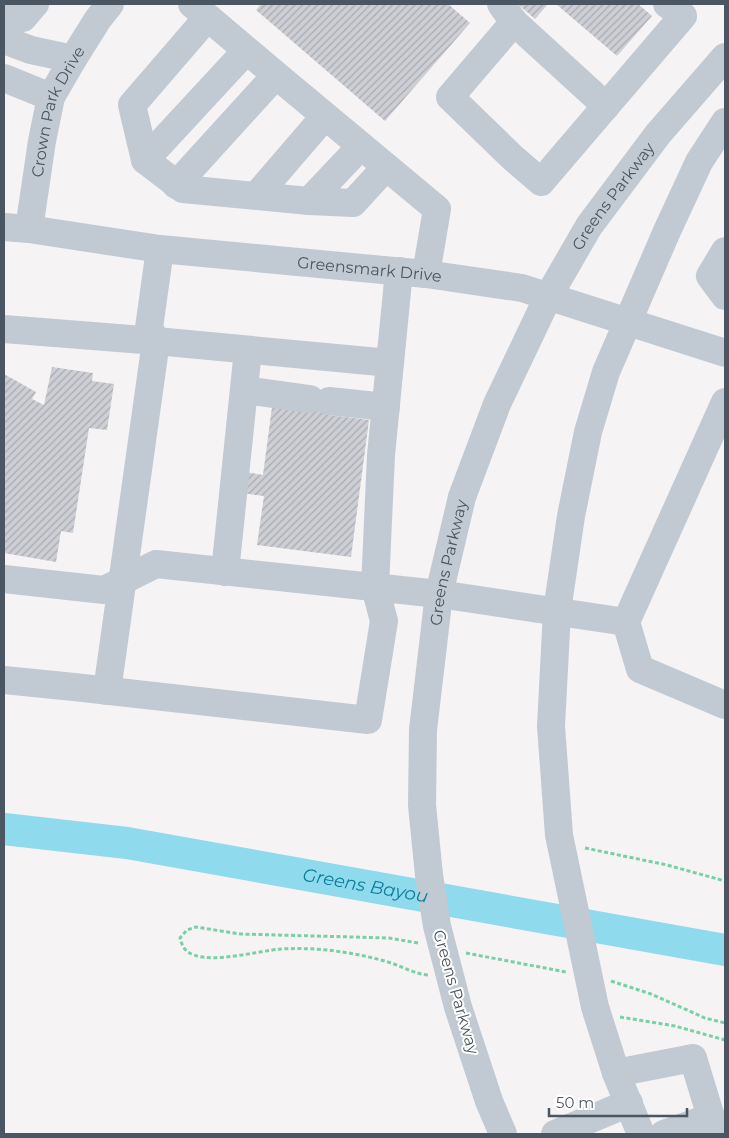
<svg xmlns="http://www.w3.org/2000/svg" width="729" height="1138" font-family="Montserrat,sans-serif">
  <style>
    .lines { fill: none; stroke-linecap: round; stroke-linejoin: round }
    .river { stroke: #90daee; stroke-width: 32 }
    .building { fill: url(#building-hatch) }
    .path { stroke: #7ad0a6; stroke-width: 3; stroke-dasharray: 4 2.5; stroke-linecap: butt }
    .minor { stroke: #c1cad2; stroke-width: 28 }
    .labels { text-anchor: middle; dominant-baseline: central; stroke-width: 4; stroke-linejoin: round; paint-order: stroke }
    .street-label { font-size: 16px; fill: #4a5661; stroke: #fff }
    .water-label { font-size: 18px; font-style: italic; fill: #0c7c9b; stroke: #fff }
  </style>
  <defs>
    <pattern id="building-hatch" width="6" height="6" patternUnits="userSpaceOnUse" patternTransform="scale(1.25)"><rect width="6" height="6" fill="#cdcfd5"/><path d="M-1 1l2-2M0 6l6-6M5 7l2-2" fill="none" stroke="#a8abb0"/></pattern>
  </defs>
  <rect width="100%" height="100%" fill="#f5f3f3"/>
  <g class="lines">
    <!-- river -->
    <path class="river" id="s1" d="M4,829l123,14 598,107"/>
  </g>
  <!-- building -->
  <g class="building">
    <path d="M261,4h187l22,19 -85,98 -129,-111z"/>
    <path d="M518,4h30l-13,15z"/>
    <path d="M556,4h82l14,12 -35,40z"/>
    <path d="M52,367l41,6 -1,8 22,3 -7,46 -18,-2 -16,105 -12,-2 -5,31 -52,-9v-179l32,18 -4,7 12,6z"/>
    <path d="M313,394l16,21 40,5 -18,137 -94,-12 7,-49 -22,-3 3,-21 18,3 9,-68z"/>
  </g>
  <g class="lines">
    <!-- path -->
    <g class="path">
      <path d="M585,848l82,17 58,16"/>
      <path d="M418,943l-29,-5 -149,-4 -44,-7 -9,3 -7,8c2,8 5,14 14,17 22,8 63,-4 87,-6 37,-2 72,3 107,13 14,4 26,12 40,13"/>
      <path d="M466,953l100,19"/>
      <path d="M611,981l40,13 54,24 20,5"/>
      <path d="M620,1017l55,9 50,14"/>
    </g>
    <!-- minor -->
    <g class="minor">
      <path d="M192,4l84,71 161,134 -11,65"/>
      <path d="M501,4l13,18 -64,75 62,60 29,25 142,-166 -16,-12"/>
      <path d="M4,15l19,3 12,-14"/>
      <path d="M207,18l-75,87 13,55 38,29 126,12 44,2 33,-36"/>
      <path d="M514,22l92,84"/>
      <path d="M4,40l27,10 42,9"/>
      <path d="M4,78l47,19"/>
      <path d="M145,160l101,-109"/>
      <path d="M176,185l100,-110"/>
      <path d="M257,195l68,-79"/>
      <path d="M309,201l52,-55"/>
      <path id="s2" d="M4,227l25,2 131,20 266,25 96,14 203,65"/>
      <path id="s3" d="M29,229l13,-88 9,-44 22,-38 25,-40 12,-15"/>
      <path d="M160,249l-11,79 7,13 234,22"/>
      <path d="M725,251l-15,25 15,20"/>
      <path d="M4,329l152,12 -49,350"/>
      <path d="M244,390l66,9"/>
      <path d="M329,401l57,6"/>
      <path d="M225,572l23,-222"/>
      <path d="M4,579l100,11 52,-26 283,30 187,28 14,47 85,36"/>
      <path d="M626,622l99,-220"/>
      <path d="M4,680l70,7 294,33 16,-99 -9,-34 6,-132 18,-184"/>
      <path d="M616,1073l77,-15 18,59 14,16"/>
      <path id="s4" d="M503,1134l-14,-33 -31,-94 -21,-81 -8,-51 -7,-70 1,-75 16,-136 23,-97 35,-93 51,-107 41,-71 69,-92 67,-77"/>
      <path d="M555,1134l74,-31"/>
      <path d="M641,1134l-25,-61 -21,-66 -36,-172 -8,-109 6,-115 14,-95 17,-84 18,-60 61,-141 32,-69 26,-40"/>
      <path d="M664,1134l47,-17"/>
    </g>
  </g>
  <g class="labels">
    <!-- street labels -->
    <g class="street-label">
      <text stroke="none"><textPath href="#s3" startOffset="122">Crown Park Drive</textPath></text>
      <text stroke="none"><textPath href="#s4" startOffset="990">Greens Parkway</textPath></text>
      <text stroke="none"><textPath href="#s2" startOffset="368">Greensmark Drive</textPath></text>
      <text stroke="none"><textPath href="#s4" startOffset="585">Greens Parkway</textPath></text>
      <text transform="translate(456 992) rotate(74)">Greens Parkway</text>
    </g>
    <!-- water labels -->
    <g class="water-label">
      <text stroke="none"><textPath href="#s1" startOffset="366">Greens Bayou</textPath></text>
    </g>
  </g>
  <!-- border -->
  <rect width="729" height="1138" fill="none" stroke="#4a5661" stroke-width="10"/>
  <!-- scale -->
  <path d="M549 1108v8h138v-8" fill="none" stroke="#4a5661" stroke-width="2.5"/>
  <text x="556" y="1108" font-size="15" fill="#4a5661" stroke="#ffffff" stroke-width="4" paint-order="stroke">50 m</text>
</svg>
